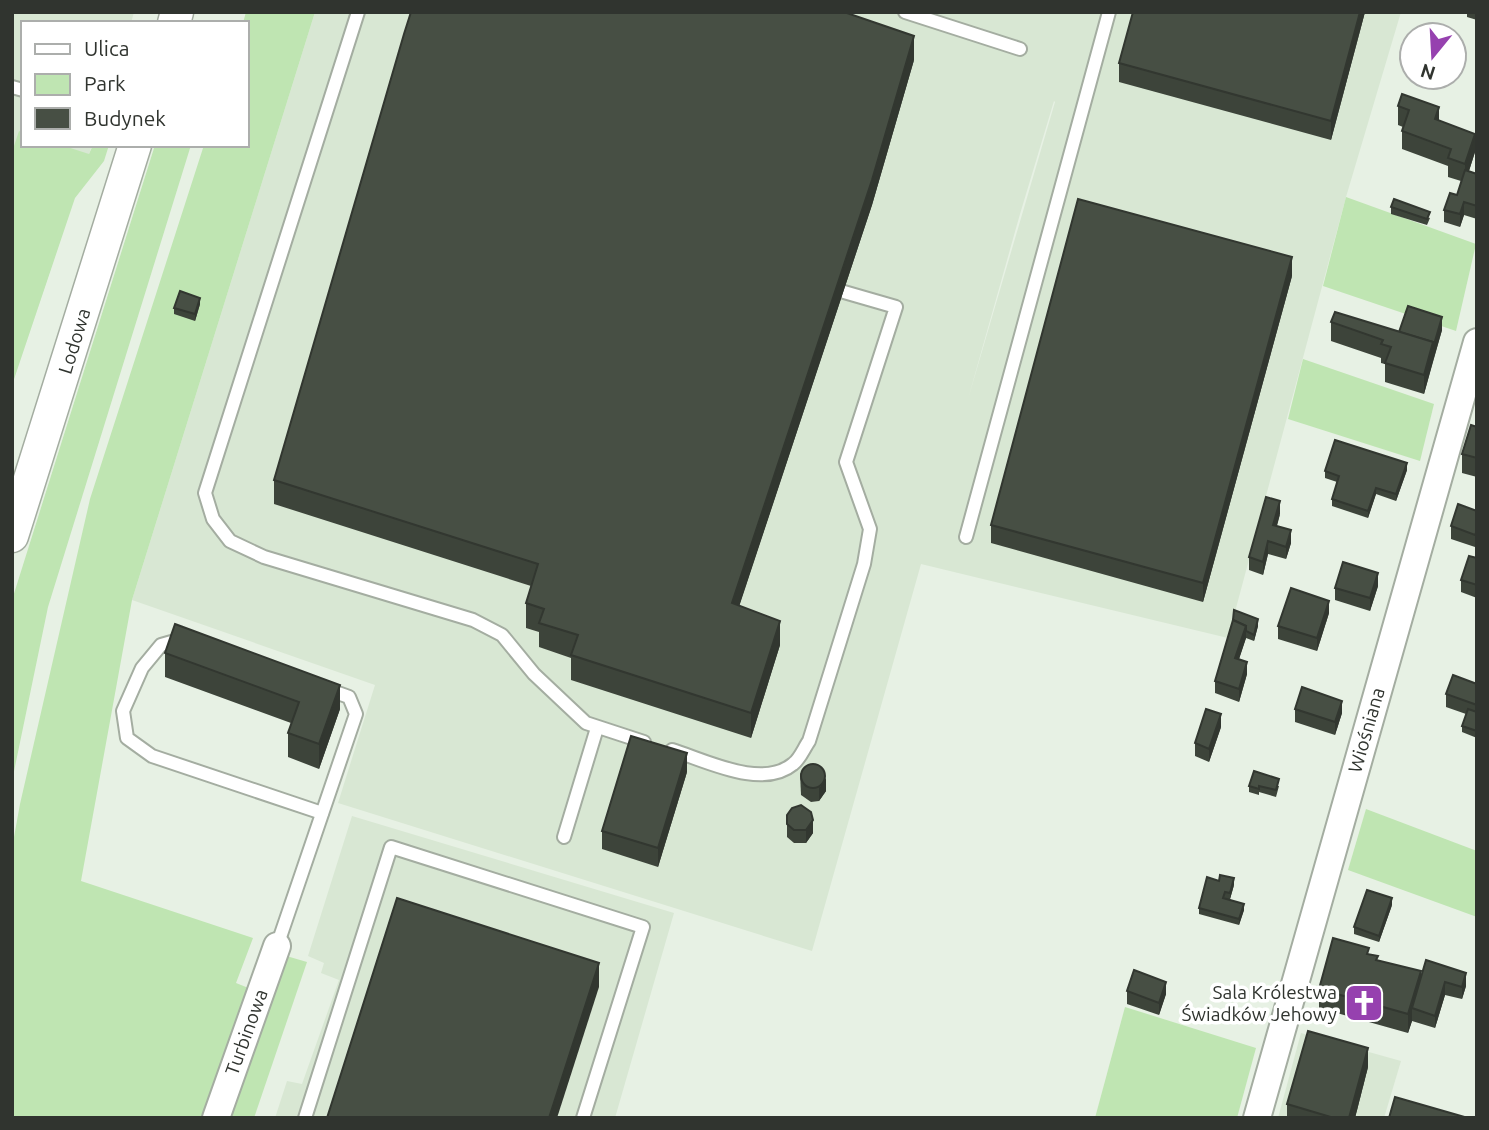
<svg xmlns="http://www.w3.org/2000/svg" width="1489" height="1130" font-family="Ubuntu,sans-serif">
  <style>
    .built { fill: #d8e7d3; fill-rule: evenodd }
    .green { fill: #bfe5b2 }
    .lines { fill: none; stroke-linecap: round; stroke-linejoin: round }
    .service-casing { stroke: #a4ada1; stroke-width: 16 }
    .minor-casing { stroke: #a4ada1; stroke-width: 30 }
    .tertiary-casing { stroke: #a4ada1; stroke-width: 35 }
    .service { stroke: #fff; stroke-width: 12 }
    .minor { stroke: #fff; stroke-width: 26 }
    .tertiary { stroke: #fff; stroke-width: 32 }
    .wall { fill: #3d443a }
    .shaded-wall { fill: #323730 }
    .building { fill: #474f44; stroke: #323730; stroke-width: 2 }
    .labels { text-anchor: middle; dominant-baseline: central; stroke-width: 7; stroke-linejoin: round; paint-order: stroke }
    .street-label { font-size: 19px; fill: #30342f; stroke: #fff }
    .poi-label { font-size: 19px; fill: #30342f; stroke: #fff; text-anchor: end }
  </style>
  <rect width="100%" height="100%" fill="#e7f1e4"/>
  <!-- built -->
  <g class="built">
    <path d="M12,12h122l-3,11h-108v122h69l-80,240z"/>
    <path d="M315,12h1086l-55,185 -118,441 -307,-74 -109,387 -474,-148 37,-118 -243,-85zM1054,101l1,1 -87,297 52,-185z"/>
    <path d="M352,816l322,97 -59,205h-340l12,-37 15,3 37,-104 -18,-7 3,-10 -16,-7z"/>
    <path d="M1301,1033l100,28 -17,57h-106z"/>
  </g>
  <!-- green -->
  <g class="green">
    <path d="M246,12h69l-183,588 -51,281 172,57 -17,45 15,6 -48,129h-191v-270l8,-44 70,-305 114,-354h43v-122h-4z"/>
    <path d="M19,131l4,2v12h38l28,9 4,-9h16l-5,16 -29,37 -63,187v-233z"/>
    <path d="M155,145h36l-143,462 -36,174v-181z"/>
    <path d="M1346,197l130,47 -20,87 -133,-45z"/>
    <path d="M1303,359l131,45 -14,57 -132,-42z"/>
    <path d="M1366,809l111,42v66l-129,-47z"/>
    <path d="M283,955l24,7 -53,156h-28z"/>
    <path d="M1125,1007l131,41 -19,70h-142z"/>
  </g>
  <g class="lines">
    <!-- service casing -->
    <g class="service-casing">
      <g id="service">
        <path d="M358,12l-153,481 8,26 17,22 34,16 209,63 29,15 32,39 52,49 58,19"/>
        <path d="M905,12l115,37"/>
        <path d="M12,87l11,3"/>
        <path d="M966,537l143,-525"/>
        <path d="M182,639l-21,6 -19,23 -19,43 4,27 25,18 170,57"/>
        <path d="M672,750c33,10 90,40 121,14 7,-5 11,-16 16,-23l55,-177 6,-35 -24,-67 50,-155 -52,-15"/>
        <path d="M564,837l33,-109"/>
        <path d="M277,946l79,-232 -7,-17 -25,-9"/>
        <path d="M305,1118l86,-271 252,80 -60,191"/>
      </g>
    </g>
    <!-- minor casing -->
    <g class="minor-casing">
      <g id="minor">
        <path d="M216,1118l61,-172"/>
        <path d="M1257,1118l220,-776"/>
      </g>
    </g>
    <!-- tertiary casing -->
    <g class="tertiary-casing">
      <g id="tertiary">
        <path d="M174,23l3,-11"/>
        <path d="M12,536l123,-391"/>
      </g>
    </g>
    <!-- service -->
    <use href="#service" class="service"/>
    <!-- minor -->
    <use href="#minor" class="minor"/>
    <!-- tertiary -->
    <use href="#tertiary" class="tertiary"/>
  </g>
  <!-- wall -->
  <g class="wall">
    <path d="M1365,12l-34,128 -212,-58v-19z"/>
    <path d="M1467,12h10v8l-10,-3z"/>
    <path d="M914,60l-42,145 -133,401 41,39 -29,93 -180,-58v-22l-32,-11v-15l-13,-4v-25l5,-17 -257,-82v-24z"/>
    <path d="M1398,106l41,15 36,31 -6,19 8,3v45l-13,-4 -4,12 -16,-5v-12l13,-15 4,-14 -13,-4v-11l-46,-17v-18l1,-4 -5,-2z"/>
    <path d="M1391,207l39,11 -3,7 -36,-11z"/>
    <path d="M1292,276l-89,326 -212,-59v-18z"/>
    <path d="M200,304l-5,17 -21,-7v-6z"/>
    <path d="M1331,322l68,10 43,-2 -18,64 -39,-12v-18l-4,-1v-5l-50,-17z"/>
    <path d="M1477,427v50l-15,-4v-19z"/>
    <path d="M1407,470l-11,31 -20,-7 -8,24 -36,-12v-7l5,-17 -12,-4v-7z"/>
    <path d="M1477,511v32l-2,4 -24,-8v-13z"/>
    <path d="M1280,514l-3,12 14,17 -5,16 -18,-5 -5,21 -14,-5v-13z"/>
    <path d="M1477,558v40l-16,-6v-12z"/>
    <path d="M1378,586l-8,25 -35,-11v-12z"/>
    <path d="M1329,613l-12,38 -39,-12v-13z"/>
    <path d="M1233,620l25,6 -4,15 -8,-3 -7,21 8,15 -8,28 -24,-9v-12z"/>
    <path d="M165,653l175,56 -21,60 -31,-12v-24l3,-10 -126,-46z"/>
    <path d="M1477,684v54l-15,-6v-6l4,-12 -20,-7v-13z"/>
    <path d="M1295,709l47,4 -7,22 -40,-13z"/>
    <path d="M1221,727l-12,35 -14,-6v-13z"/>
    <path d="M687,772l-29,95 -56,-18v-18z"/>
    <path d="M800,773l26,18 -7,10 -8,1 -10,-7z"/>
    <path d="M1249,786h30l-3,11 -17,-5v3l-10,-3z"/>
    <path d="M787,815l26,18 -7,10h-12l-7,-6z"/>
    <path d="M1234,885l-4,14h-6l20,11 -5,15 -40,-11v-6z"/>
    <path d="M1392,905l-13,37 -25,-8v-7z"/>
    <path d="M1369,954l9,6 43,17 45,9 -4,13 -17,-4 -10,33 -23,-7 -4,12 -89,-25v-19z"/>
    <path d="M1127,991l39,3 -7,21 -32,-11z"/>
    <path d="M1368,1067l-13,51h-68v-14z"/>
  </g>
  <!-- shaded-wall -->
  <g class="shaded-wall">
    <path d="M1360,12h5l-34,128v-19z"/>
    <path d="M914,36v24l-42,145 -140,423v-25z"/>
    <path d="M1439,107v18l-4,-6z"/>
    <path d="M1475,134v18l-10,31v-19z"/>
    <path d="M1464,202v13l-4,12v-13z"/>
    <path d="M1292,257v19l-89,326v-19z"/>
    <path d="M200,298v6l-5,17v-7z"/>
    <path d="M1442,317v13l-9,31v-13z"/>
    <path d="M1433,342v19l-9,33v-19z"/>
    <path d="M1407,463v7l-11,31v-7z"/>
    <path d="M1376,488v6l-8,24v-7z"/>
    <path d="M1280,501v13l-7,24v-13z"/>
    <path d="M1291,530v13l-5,16v-12z"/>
    <path d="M1477,530v13l-2,4v-12z"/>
    <path d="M1268,541v13l-5,21v-13z"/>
    <path d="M1378,573v13l-8,25v-13z"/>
    <path d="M1329,601v12l-12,38v-13z"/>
    <path d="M1258,619v7l-4,15v-6z"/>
    <path d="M780,621v24l-29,93v-25z"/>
    <path d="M1246,626v12l-11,33v-13z"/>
    <path d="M1247,662v12l-8,28v-13z"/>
    <path d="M340,685v24l-21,60v-25z"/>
    <path d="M1342,701v12l-7,22v-13z"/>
    <path d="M1221,714v13l-12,35v-13z"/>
    <path d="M687,753v19l-29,95v-19z"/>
    <path d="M826,778v13l-7,10v-13z"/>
    <path d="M813,820v13l-7,10v-13z"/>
    <path d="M1234,878v7l-4,14v-6z"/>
    <path d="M1392,898v7l-13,37v-6z"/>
    <path d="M1244,904v6l-5,15v-6z"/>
    <path d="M599,963v24l-42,131h-8z"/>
    <path d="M1421,971v19l-9,18v13l-4,12v-19z"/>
    <path d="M1466,973v13l-4,13v-12z"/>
    <path d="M1166,982v12l-7,21v-12z"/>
    <path d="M1445,982v13l-10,33v-12z"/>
    <path d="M1368,1048v19l-13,51h-6z"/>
  </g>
  <!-- building -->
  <g class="building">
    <path d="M411,12h433l70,24 -42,144 -140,423 48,18 -29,92 -180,-58 7,-20 -39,-12 5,-14 -18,-6 12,-39 -264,-84 130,-446z"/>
    <path d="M1133,12h227l-29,109 -212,-58z"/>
    <path d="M1402,94l37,13 -4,12 40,15 -10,30 -17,-6 3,-9 -49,-18 7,-21 -11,-4z"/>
    <path d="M1465,170l12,4v32l-13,-4 -4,12 -16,-4 6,-17 7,2z"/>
    <path d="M1078,199l214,58 -89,326 -212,-58z"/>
    <path d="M1394,199l36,13 -3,7 -36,-12z"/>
    <path d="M180,291l20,7 -5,16 -21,-6z"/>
    <path d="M1408,306l34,11 -9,31v-6l-34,-10z"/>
    <path d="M1335,312l98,30 -9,33 -39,-12 6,-16 -10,-3 2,-4 -52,-18z"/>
    <path d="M1471,425l6,2v31l-15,-4z"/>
    <path d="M1335,440l72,23 -11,31 -20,-6 -8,23 -36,-12 7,-23 -14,-5z"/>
    <path d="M1266,497l14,4 -7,24 18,5 -5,17 -18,-6 -5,21 -14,-5z"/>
    <path d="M1458,504l19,7v19l-2,5 -24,-9z"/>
    <path d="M1469,556l8,2v27l-16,-5z"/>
    <path d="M1343,562l35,11 -8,25 -35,-10z"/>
    <path d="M1291,588l38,13 -12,37 -39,-12z"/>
    <path d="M1234,610l24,9 -4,16 -8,-4v-5l-13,-6z"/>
    <path d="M1233,620l13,6 -11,32 12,4 -8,27 -24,-8z"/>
    <path d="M175,624l165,61 -21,59 -31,-11 11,-31 -134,-49z"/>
    <path d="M1453,675l24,9v21l-31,-11z"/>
    <path d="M1302,687l40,14 -7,21 -40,-13z"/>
    <path d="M1206,709l15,5 -12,35 -14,-6z"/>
    <path d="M1468,709l9,3v19l-15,-5z"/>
    <path d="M631,736l56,17 -29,95 -56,-17z"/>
    <circle cx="813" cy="776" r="12"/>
    <path d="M1254,771l25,8 -3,11 -17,-4v3l-10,-3z"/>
    <path d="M801,805l10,7 2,8 -7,10h-12l-7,-6v-9l5,-7z"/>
    <path d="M1220,875l14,3 -4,15 -5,-1 -2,6 21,6 -5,15 -40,-11 8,-31 12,4z"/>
    <path d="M1367,890l25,8 -13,38 -25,-9z"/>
    <path d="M397,898l202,65 -50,155h-222z"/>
    <path d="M1333,938l36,10 -2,6 11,2 -2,4 45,11 -13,43 -89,-25z"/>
    <path d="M1426,960l40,13 -4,14 -17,-5 -10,34 -23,-8z"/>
    <path d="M1134,970l32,12 -7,21 -32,-12z"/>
    <path d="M1308,1031l60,17 -19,70h-15l-47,-14z"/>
    <path d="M1395,1097l73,21h-79z"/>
  </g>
  <!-- icons -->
  <defs>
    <g id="church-square" transform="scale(2.0125)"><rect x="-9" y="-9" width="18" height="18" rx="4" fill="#9641af" stroke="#fff"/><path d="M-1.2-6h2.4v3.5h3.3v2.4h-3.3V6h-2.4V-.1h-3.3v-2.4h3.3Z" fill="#fff"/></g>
  </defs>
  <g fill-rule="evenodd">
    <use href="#church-square" x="1364" y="1003"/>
  </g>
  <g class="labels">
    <!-- street labels -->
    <g class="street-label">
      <text transform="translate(74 341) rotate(-73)">Lodowa</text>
      <text transform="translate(1366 730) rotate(-74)">Wiośniana</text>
      <text transform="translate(246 1032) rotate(-70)">Turbinowa</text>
    </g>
    <!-- poi labels -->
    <g class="poi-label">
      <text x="1337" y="992">Sala Królestwa<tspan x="1337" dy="22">Świadków Jehowy</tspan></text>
    </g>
  </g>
  <!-- border -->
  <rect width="1489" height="1130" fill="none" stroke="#30342f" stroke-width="28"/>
  <!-- legend -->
  <rect x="21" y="21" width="228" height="126" fill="#ffffff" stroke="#acaeac" stroke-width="2"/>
  <rect x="35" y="44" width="35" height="10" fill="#ffffff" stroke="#acaeac" stroke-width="2"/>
  <text x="84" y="56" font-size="21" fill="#30342f">Ulica</text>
  <rect x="35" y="74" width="35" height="21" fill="#bfe5b2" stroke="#acaeac" stroke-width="2"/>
  <text x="84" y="91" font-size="21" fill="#30342f">Park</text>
  <rect x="35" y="108" width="35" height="21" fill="#474f44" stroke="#acaeac" stroke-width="2"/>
  <text x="84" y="126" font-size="21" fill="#30342f">Budynek</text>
  <!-- north arrow -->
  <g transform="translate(1433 56) rotate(198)"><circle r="33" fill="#ffffff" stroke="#acaeac" stroke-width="2"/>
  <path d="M0-5L12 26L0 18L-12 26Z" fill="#9641af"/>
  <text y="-10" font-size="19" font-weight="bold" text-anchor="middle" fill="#30342f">N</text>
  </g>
</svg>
